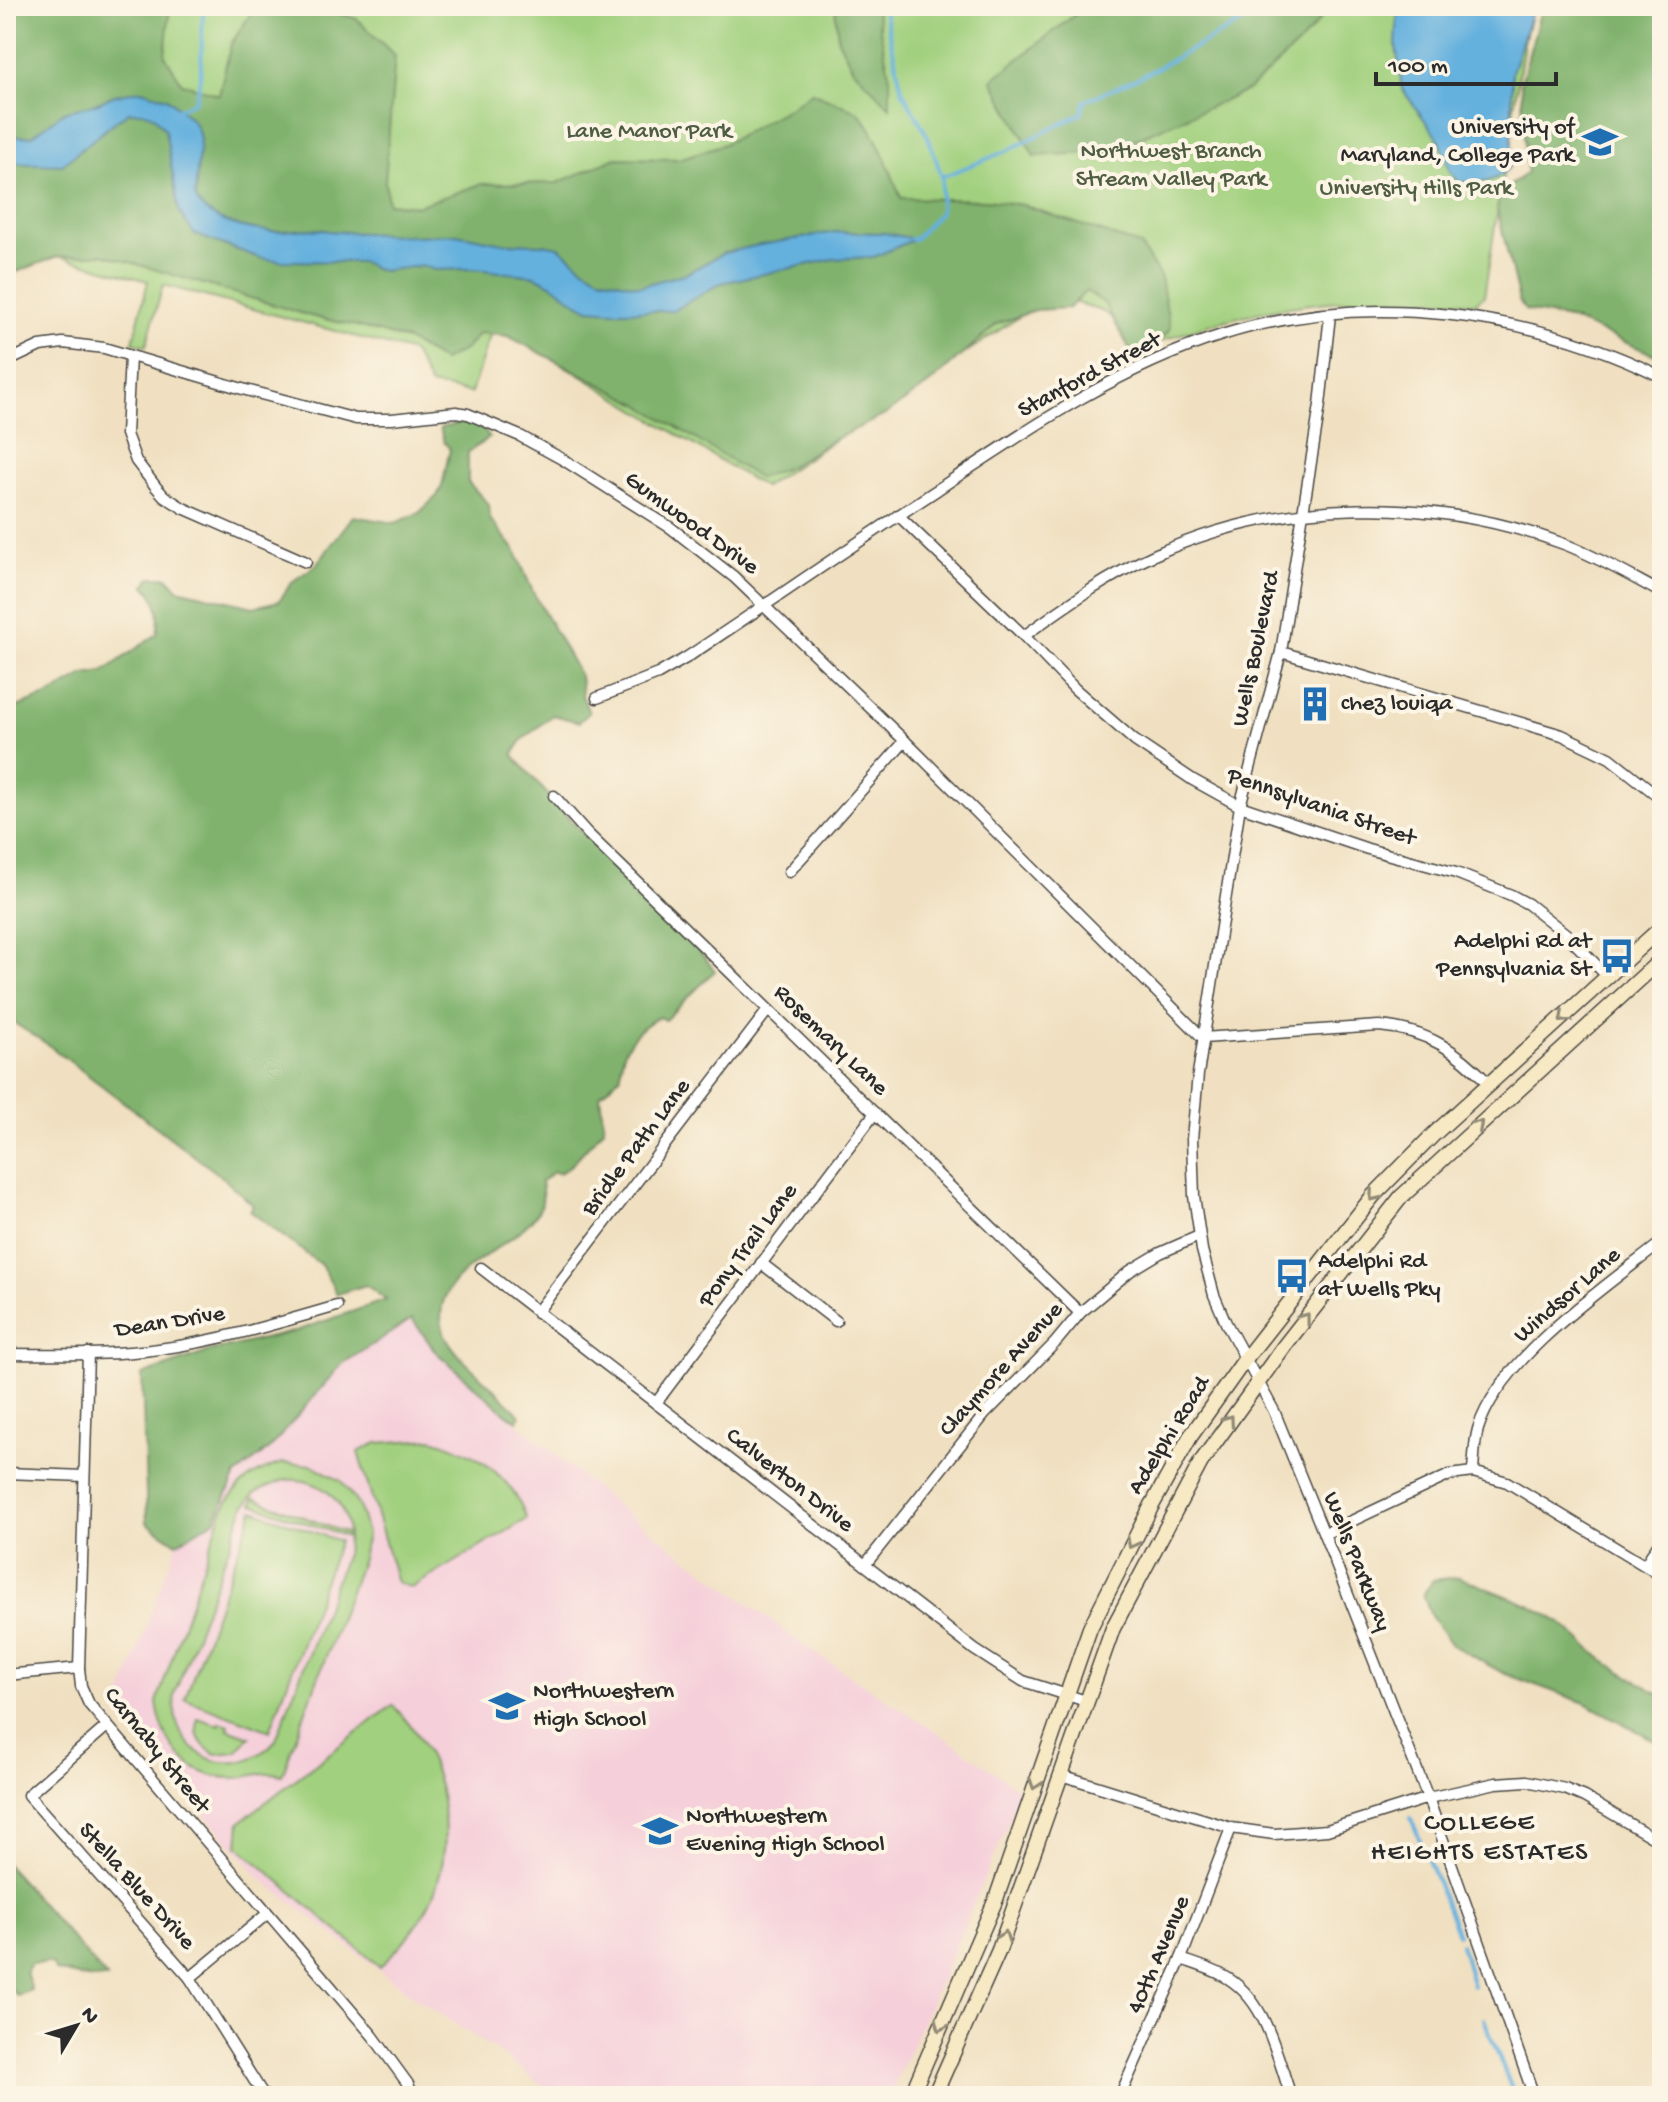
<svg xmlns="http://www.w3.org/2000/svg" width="1668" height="2102" font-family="'Gochi Hand',sans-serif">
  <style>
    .built { fill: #f5cfda }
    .green { fill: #a1d07e; stroke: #667e54; stroke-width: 2; fill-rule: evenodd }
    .forest { fill: #80b26d; stroke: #566e4c; stroke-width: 2 }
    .water { fill: #65b1de; stroke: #486e84; stroke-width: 2 }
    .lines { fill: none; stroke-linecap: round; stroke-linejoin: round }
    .stream { stroke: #65b1de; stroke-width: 4 }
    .minor-casing { stroke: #494642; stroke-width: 13 }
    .secondary-casing { stroke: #494642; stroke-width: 17 }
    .minor { stroke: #fff; stroke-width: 10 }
    .secondary { stroke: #f7e9c3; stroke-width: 14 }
    .oneway { stroke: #918a77 }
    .labels { text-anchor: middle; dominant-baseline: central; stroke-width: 8; stroke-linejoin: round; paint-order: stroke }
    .poi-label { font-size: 24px; fill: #2b2b2b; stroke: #fcf5e5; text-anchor: start }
    .park-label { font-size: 24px; fill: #4e5d44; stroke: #fcf5e5 }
    .street-label { font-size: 24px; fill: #2b2b2b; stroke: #fcf5e5 }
    .neighbourhood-label { font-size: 26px; letter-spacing: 2px; fill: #2b2b2b; stroke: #fcf5e5 }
  </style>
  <rect width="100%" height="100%" fill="#fcf5e5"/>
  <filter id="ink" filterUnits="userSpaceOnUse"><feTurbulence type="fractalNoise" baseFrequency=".0125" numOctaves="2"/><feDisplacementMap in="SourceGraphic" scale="16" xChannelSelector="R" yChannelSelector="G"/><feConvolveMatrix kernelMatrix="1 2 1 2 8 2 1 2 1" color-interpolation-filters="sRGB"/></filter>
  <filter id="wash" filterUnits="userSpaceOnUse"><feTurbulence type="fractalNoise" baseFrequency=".006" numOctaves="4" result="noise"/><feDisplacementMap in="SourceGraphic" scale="32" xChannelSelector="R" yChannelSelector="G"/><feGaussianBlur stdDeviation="1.8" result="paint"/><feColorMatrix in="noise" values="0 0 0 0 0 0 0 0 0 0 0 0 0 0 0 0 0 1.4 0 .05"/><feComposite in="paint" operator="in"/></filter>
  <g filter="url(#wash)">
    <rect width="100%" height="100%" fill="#f0e0c1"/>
    <!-- built -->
    <path class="built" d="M413,1319l23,33 70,62 114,94 192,143 128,83 76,53 3,12 -129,297h-335l-52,-41 -89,-58 -154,-119 -145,-166 62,-169 39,-88 126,-91z"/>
    <!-- green -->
    <g class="green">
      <path d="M6,6h1527l-9,37 -40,253 -9,7c-117,-11 -219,0 -327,43l-44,-34 -52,-17 -288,192 -270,-164 -23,70 -41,-8 -17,-33 -250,-67 -17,61 -13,-4 15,-61 -108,-30z"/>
      <path d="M432,1439c44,13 79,36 95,80l-116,69 -14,-6 -39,-130 19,-9z"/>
      <path d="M282,1463l30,2 29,16 18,25 8,28 -5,25 -80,216c-18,-6 -31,3 -49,3 -46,0 -71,-34 -76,-76l65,-191c16,-29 30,-38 60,-48zM284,1480c35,-3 62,19 64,54l-94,-36 -2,6 95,33 1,-2 -2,19 -70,186c-42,47 -109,15 -101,-47l69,-187 13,-15z"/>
      <path d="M253,1510l86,31 -69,190 -85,-32z"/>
      <path d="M393,1705c9,11 20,22 27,34 28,48 34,114 9,165 -12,24 -30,44 -49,63l-142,-121 2,-24z"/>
      <path d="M198,1718l21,7 1,-3 9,3 -1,4 22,8 -14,15 -20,2c-15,-7 -22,-19 -18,-36z"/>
    </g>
    <!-- forest -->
    <g class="forest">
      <path d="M6,6h164l-5,50 17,27 37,12 12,-51 25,-38h56l45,13 38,37 -10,125 3,22 29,3 64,-22 76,-1 59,-25 63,1 45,-15 65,-36 23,-16c10,5 42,17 46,20 17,17 34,63 43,86l85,2 37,5 117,40 21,33 9,51 -6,7 -32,17 -28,-50 -18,-12 -17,17 -33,2 -39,14 -68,60 -44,31 -52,25 -46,28 -28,10 -122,-75 -129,-67 -29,-3 -13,16 -23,12 -36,-21 -50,-14 -43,-9 -211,-63 -47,3 -50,19z"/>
      <path d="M835,6h40l15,72v29l-37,-38 -15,-29z"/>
      <path d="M1086,6h245l-28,34 -56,51 -141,61 -72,4 -42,-76z"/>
      <path d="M1542,6h120v225l-4,10 4,5v112l-89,-38 -48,-10 -6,-9 -22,-92 3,-15 27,-22 -6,-89z"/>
      <path d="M466,422l17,6 6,10 -21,14v30l21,23 1,14 25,31 18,42 47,84 2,19 7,18 -10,9 -26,-7 -31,25 -9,15 58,66 113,111 31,39 -50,49 -6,-3c-23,12 -40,32 -38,58l-21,20 4,34 -32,35 -12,9 -7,-1 -12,10c1,7 3,17 0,24 -19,43 -115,62 -98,123 7,28 59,62 77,87l-2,5 -12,-7 -70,-62 -24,-33 -70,45 -71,83 -35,28 -21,45 -38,23 -30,-20 -5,-148 66,-23 85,-20 93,-32 -20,-15 -29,9 -16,-29 -71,-54 3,-6 -31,-28 -175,-133 -36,-23 -5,1v-311l41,-15 37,-21 19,-3 54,-38c4,-18 2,-35 -12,-48l6,-9h16l11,12 75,18 26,-6 13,-19 24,-17 37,-49 42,7 24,-10 18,-17 5,-10 8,-37 -6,-7 -4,-14z"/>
      <path d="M1459,1577l70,28 31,17 44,39 58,35v48l-77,-41 -82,-30 -51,-28 -21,-29 -8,-21 10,-15z"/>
      <path d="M6,1864l101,114 -16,1 -35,-8 -5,-8 -20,1 -5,7 5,19 -14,6 -11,-13z"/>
    </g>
    <!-- water -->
    <g class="water">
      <path d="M1398,6h136l-22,66v91c-13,21 -31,20 -53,19l-9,-10 -10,-31 -38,-52 -6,-43z"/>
      <path d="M141,90l26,8 25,22 6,10 2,10 -5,56c9,25 54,34 77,35 20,1 38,-5 57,0l85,5 42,-2 47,9 40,1 16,3 25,21 16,9 40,9 47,-13 37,-20 30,-7 81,-14 50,1 30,6 -41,18 -40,2 -113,24 -49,28h-59l-24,-2 -16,-9 -20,-15 -18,-9 -61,-7 -39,1 -13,-4 -41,5 -20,-9 -81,-1 -20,-3 -66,-24 -15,-22 -14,-82 -11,-14 -11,-4h-14l-13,9 -54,44 -56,-2v-26l26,-1 32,-24 34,-9 17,-8z"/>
    </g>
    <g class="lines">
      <!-- stream -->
      <g class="stream">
        <path d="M883,6l19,84 26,47 14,40 -2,35 -25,27h-4"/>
        <path d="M176,110l18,-8c12,-29 5,-65 10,-96"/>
        <path d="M942,177l67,-27 72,-36 4,-13 57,-25 130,-70"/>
        <path d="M1411,1818l47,116"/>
        <path d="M1461,1944l12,42"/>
        <path d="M1484,2019l29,73"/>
      </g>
    </g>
  </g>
  <g filter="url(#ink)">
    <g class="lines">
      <!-- minor casing -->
      <g class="minor-casing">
        <g id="minor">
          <path d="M1330,315l-10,90 -39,247 -41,154 -42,268 -6,65 2,57 8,54 12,45 12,28 48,88 50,123 104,264 106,298"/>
          <path d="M130,357l-4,77 10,27 20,26 8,9 19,12 123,54"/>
          <path d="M6,362l34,-16 23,-3 41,5 142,42 110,29h36l64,-7 12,2 52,22 42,23 109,69 63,49 171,164 298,297"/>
          <path d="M898,515l126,121 51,53 60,52 58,39 47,26 128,43 88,24 55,22 17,9 38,30 42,43"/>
          <path d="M1024,636c41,-30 84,-60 130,-81 128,-58 278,-60 410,-11 34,13 66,32 98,49"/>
          <path d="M1281,652l281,83 48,23 52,41"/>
          <path d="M597,698l61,-24 28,-16c84,-56 167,-113 251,-168 90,-60 180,-122 285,-155 143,-45 307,-24 440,42"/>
          <path d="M554,796l34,38 492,479"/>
          <path d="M789,872l116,-131"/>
          <path d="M1203,1038l176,-12c48,4 79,25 111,59"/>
          <path d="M761,1263l75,58"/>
          <path d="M481,1268l494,382 48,31 63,20"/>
          <path d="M537,1312l231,-302"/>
          <path d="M88,1353l-9,315 2,18 8,18 284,332 35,48 5,12"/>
          <path d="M6,1354c51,0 103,2 153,-5 60,-8 120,-26 178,-43"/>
          <path d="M656,1403l219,-290"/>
          <path d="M1473,1472c1,-14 1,-29 5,-43 21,-70 127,-142 184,-187"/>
          <path d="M6,1473l78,3"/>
          <path d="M1324,1534l115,-54 11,-5 23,-3 34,10 155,94"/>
          <path d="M865,1565l120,-151 70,-71 25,-30 50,-42 30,-18 39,-17"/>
          <path d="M1645,1565l17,-27"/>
          <path d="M6,1675l73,-7"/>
          <path d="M106,1727l-78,68 162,183 74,118"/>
          <path d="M1061,1775l170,53 43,6 53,-4 101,-32 68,-15 31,-2 38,8 19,8 78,46"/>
          <path d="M1181,1959c14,5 28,9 41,16 44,22 54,79 69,121"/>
          <path d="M190,1978l77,-64"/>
          <path d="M1120,2096l61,-137 50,-131"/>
        </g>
      </g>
      <!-- secondary casing -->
      <g class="secondary-casing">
        <g id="secondary">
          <path d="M911,2096l85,-197 94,-271 61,-121 39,-70 56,-79 127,-162 60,-61 229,-208"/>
          <path d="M934,2096l65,-146 114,-322 88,-166 84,-117 116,-148 261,-238"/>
        </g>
      </g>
      <!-- minor -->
      <use href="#minor" class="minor"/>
      <!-- secondary -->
      <use href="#secondary" class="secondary"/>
    </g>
    <!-- one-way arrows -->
    <defs><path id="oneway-chevron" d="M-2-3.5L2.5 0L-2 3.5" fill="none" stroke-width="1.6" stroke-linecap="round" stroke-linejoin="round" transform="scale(2)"/></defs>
    <g class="oneway">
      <use href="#oneway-chevron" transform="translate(1564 1018) rotate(138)"/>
      <use href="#oneway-chevron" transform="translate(1478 1125) rotate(-42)"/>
      <use href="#oneway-chevron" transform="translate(1374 1196) rotate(130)"/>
      <use href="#oneway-chevron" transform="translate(1305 1318) rotate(-53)"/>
      <use href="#oneway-chevron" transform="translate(1229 1420) rotate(-55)"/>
      <use href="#oneway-chevron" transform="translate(1132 1543) rotate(118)"/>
      <use href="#oneway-chevron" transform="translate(1035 1784) rotate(109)"/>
      <use href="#oneway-chevron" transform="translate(1004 1936) rotate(-70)"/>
      <use href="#oneway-chevron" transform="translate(941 2026) rotate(114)"/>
    </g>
  </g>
  <!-- icons -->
  <defs>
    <g id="university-bare" transform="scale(2.76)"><path d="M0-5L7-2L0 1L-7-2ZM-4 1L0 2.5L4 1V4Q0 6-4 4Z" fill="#1f6fb2" stroke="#fcf5e5" stroke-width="2.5" paint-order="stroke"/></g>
    <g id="building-bare" transform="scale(2.76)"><path d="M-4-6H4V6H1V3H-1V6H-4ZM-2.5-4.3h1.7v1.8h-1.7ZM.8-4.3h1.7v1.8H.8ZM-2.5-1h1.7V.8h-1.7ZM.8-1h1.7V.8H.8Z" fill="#1f6fb2" stroke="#fcf5e5" stroke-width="2.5" paint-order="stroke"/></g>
    <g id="bus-bare" transform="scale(2.76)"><path d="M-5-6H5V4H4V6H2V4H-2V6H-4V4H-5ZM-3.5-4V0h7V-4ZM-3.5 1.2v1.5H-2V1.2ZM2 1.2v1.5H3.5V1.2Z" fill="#1f6fb2" stroke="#fcf5e5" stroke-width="2.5" paint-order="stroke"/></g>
    <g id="school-bare" transform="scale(2.76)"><path d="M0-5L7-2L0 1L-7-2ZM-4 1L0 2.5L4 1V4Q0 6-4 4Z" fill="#1f6fb2" stroke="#fcf5e5" stroke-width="2.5" paint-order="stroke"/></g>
  </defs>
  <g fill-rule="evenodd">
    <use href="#university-bare" x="1600" y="142"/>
    <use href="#building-bare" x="1315" y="704"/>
    <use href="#bus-bare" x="1617" y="956"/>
    <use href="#bus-bare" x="1292" y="1276"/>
    <use href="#school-bare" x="507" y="1706"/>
    <use href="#school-bare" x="660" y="1831"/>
  </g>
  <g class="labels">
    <!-- poi labels -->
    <g class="poi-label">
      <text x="1574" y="128" text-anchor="end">University of<tspan x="1574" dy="28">Maryland, College Park</tspan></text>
      <text x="1341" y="704">chez louiqa</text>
      <text x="1591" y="942" text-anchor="end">Adelphi Rd at<tspan x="1591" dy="28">Pennsylvania St</tspan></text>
      <text x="1318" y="1262">Adelphi Rd<tspan x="1318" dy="28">at Wells Pky</tspan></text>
      <text x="533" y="1692">Northwestern<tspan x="533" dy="28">High School</tspan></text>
      <text x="686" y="1817">Northwestern<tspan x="686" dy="28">Evening High School</tspan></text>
    </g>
    <!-- park labels -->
    <g class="park-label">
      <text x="649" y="132">Lane Manor Park</text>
      <text x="1171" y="152">Northwest Branch<tspan x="1171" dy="28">Stream Valley Park</tspan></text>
      <text x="1416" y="189">University Hills Park</text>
    </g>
    <!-- street labels -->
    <g class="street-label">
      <text transform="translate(1090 376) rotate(-28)">Stanford Street</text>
      <text transform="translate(691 524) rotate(36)">Gumwood Drive</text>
      <text transform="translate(1257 649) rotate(-78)">Wells Boulevard</text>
      <text transform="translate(1321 808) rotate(19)">Pennsylvania Street</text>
      <text transform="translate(830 1041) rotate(44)">Rosemary Lane</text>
      <text transform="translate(637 1148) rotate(-53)">Bridle Path Lane</text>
      <text transform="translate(749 1246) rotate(-53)">Pony Trail Lane</text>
      <text transform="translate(1568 1296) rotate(-41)">Windsor Lane</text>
      <text transform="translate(170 1323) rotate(-9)">Dean Drive</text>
      <text transform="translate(1002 1370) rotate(-48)">Claymore Avenue</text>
      <text transform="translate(1170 1436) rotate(-58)">Adelphi Road</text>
      <text transform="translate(789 1481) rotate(38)">Calverton Drive</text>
      <text transform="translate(1356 1562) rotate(68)">Wells Parkway</text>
      <text transform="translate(156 1751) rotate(51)">Carnaby Street</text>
      <text transform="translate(136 1887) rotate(48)">Stella Blue Drive</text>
      <text transform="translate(1160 1955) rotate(-67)">40th Avenue</text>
    </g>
    <!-- neighbourhood labels -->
    <g class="neighbourhood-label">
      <text x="1480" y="1824">COLLEGE<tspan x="1480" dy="30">HEIGHTS ESTATES</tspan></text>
    </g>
  </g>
  <!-- margin -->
  <rect width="1668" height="2102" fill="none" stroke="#fcf5e5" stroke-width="32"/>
  <!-- north arrow -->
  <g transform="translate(76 2026) rotate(52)" stroke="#fcf5e5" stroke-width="6" paint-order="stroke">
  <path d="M0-6L14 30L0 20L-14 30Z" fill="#2b2b2b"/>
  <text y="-12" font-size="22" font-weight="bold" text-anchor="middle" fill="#2b2b2b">N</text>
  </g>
  <!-- scale -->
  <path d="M1376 72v12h180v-12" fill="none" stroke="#2b2b2b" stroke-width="4"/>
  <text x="1388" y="72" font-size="24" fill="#2b2b2b" stroke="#fcf5e5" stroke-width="6" paint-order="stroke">100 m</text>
</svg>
